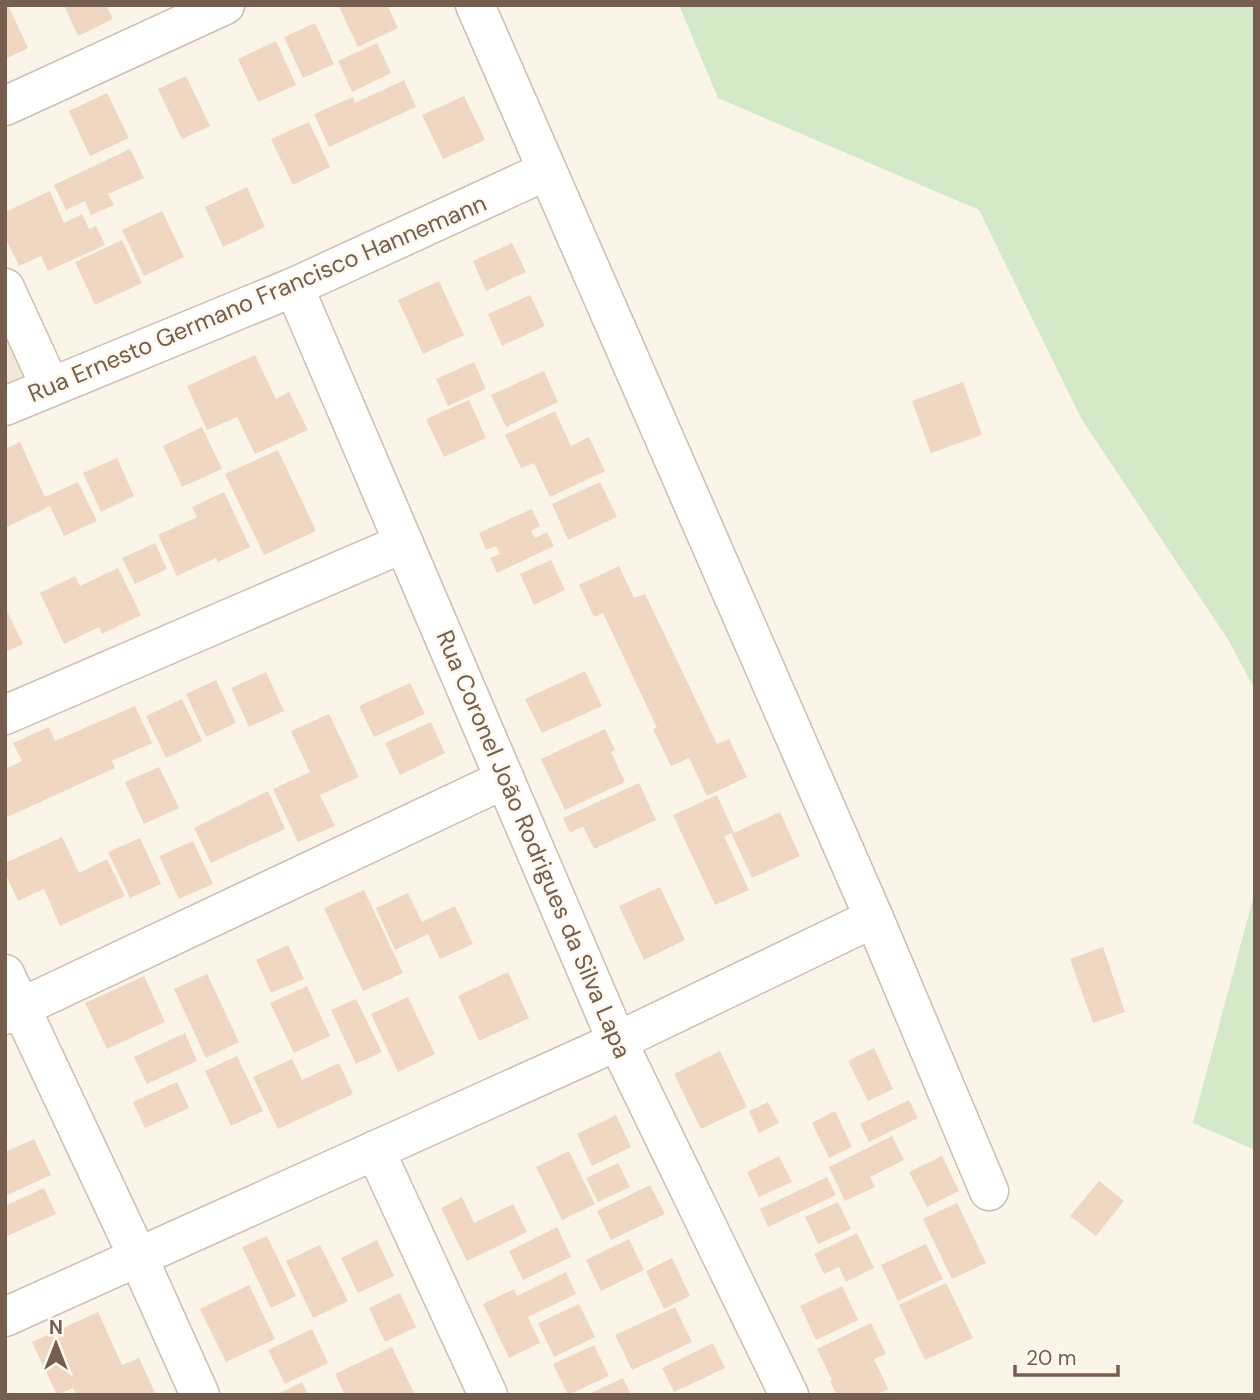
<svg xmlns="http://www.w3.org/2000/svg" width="1260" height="1400" font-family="'DM Sans',sans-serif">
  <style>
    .residential { fill: #f3e8d8 }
    .green { fill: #d3e9c8 }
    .building { fill: #efd7c2 }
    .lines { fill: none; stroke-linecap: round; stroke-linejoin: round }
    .minor-casing { stroke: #cdbeaf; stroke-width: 41 }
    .minor { stroke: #fff; stroke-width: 38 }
    .labels { text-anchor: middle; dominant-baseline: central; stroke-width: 5; stroke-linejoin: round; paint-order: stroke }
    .street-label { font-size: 24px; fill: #755e4e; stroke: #fef9ef }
  </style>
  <rect width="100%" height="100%" fill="#fbf5e9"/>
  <!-- residential -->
  <path class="residential" d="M5,330l35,81 -35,15z"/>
  <!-- green -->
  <g class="green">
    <path d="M679,5h576v685l-26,-49 -148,-223 -102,-208 -261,-112z"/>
    <path d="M1255,891v259l-62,-27z"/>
  </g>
  <!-- building -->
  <g class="building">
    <path d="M5,5h3l20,43 -23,11z"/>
    <path d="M64,5h42l7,14 -35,17z"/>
    <path d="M338,5h49l11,23 -40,19z"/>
    <path d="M315,23l19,41 -31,14 -19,-41z"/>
    <path d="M276,41l20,44 -38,17 -20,-43z"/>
    <path d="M377,43l14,30 -39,19 -14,-31z"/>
    <path d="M186,76l24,50 -28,13 -24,-50z"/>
    <path d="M404,80l12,27 -87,40 -15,-33 39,-17 2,6z"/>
    <path d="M107,93l22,45 -39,18 -21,-45z"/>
    <path d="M464,96l21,44 -42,19 -21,-44z"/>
    <path d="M309,122l21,45 -37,18 -22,-46z"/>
    <path d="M130,149l14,29 -36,16 6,11 -23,10 -6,-14 -19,9 -12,-25z"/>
    <path d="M247,187l18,40 -42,20 -18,-40z"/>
    <path d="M50,191l14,32 18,-9 7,15 7,-3 9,19 -57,26 -7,-15 -22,10 -14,-29v-25z"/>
    <path d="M162,211l22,46 -40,19 -22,-46z"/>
    <path d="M122,240l20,43 -47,22 -20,-43z"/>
    <path d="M512,243l14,29 -40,19 -13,-30z"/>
    <path d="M439,281l25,54 -41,19 -25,-54z"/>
    <path d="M530,295l15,31 -43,20 -14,-32z"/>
    <path d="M255,355l21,44 13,-7 19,38 -53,24 -18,-37 -30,13 -20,-44z"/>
    <path d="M474,362l12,27 -38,17 -12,-27z"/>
    <path d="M544,371l14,31 -52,25 -15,-32z"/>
    <path d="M963,382l19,53 -51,18 -19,-52z"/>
    <path d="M469,400l17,38 -42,19 -18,-38z"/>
    <path d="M555,411l16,35 18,-9 16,34 -55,26 -16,-34 -13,5 -16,-33z"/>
    <path d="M202,427l20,42 -40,18 -19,-41z"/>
    <path d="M20,442l25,55 33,-15 19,39 -33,15 -14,-30 -45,22v-79z"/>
    <path d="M278,450l38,81 -52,24 -39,-81z"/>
    <path d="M117,458l17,38 -33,16 -18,-39z"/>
    <path d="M600,482l17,35 -49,23 -16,-36z"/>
    <path d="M224,492l26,55 -32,15 -2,-4 -39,18 -19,-41 39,-18 -5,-10z"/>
    <path d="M532,509l8,17 -9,5 4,7 12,-6 7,14 -57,27 -7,-15 10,-4 -4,-8 -10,4 -7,-17z"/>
    <path d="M155,543l12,26 -32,15 -13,-26z"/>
    <path d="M551,560l14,30 -31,15 -14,-31z"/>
    <path d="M619,566l15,32 11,-4 72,150 12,-5 18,38 -40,19 -18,-38 -18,8 -18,-37 4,-1 -54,-115 -9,4 -15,-32z"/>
    <path d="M118,568l23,47 -39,19 -3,-7 -35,17 -24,-51 35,-17 5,10z"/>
    <path d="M7,611l16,33 -18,8v-40z"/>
    <path d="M585,671l17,35 -60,27 -17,-34z"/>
    <path d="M266,672l18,39 -35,16 -18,-39z"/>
    <path d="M216,680l20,43 -30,14 -20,-43z"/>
    <path d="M410,683l15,31 -51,23 -15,-31z"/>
    <path d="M182,699l20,42 -36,17 -20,-42z"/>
    <path d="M135,706l17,37 -40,18 3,7 -110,50v-49l17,-8 -9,-18 36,-16 6,14z"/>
    <path d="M329,714l30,63 -39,18 15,31 -37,16 -25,-53 37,-17 -19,-41z"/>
    <path d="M431,722l14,31 -45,22 -15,-32z"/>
    <path d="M605,729l10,21 -4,2 14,30 -60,28 -24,-51z"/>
    <path d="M159,767l20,41 -35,16 -19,-42z"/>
    <path d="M639,783l17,37 -62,29 -11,-23 -13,7 -7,-15z"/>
    <path d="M268,791l17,38 -74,34 -17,-35z"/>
    <path d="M717,795l17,38 46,-21 20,44 -48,22 -21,-45 -7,3 25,54 -34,15 -42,-90z"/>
    <path d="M62,837l17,36 28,-14 18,37 -65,30 -16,-37 -26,12 -13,-28v-10z"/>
    <path d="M140,838l21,46 -31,14 -22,-46z"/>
    <path d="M193,841l20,43 -34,15 -20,-43z"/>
    <path d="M660,887l25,53 -41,20 -25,-54z"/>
    <path d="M364,890l39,83 -40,18 -39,-83z"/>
    <path d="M408,893l14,29 33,-16 18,38 -33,15 -12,-25 -33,16 -19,-42z"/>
    <path d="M288,945l16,34 -33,14 -15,-33z"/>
    <path d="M1103,947l22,65 -32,11 -23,-64z"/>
    <path d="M508,972l21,46 -50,23 -21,-45z"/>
    <path d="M207,974l32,68 -33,16 -32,-69z"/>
    <path d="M144,976l21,46 -58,27 -22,-46z"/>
    <path d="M307,986l23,50 -36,17 -24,-50z"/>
    <path d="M408,997l27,57 -37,18 -27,-58z"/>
    <path d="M356,999l26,53 -26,12 -25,-54z"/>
    <path d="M185,1033l12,28 -50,23 -13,-27z"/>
    <path d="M874,1048l19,41 -25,12 -20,-40z"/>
    <path d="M720,1051l27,56 -46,22 -27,-55z"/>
    <path d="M237,1056l26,55 -32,15 -26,-55z"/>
    <path d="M292,1059l10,21 37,-17 14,31 -75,35 -25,-52z"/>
    <path d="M177,1082l12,26 -44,20 -12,-26z"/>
    <path d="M909,1100l9,18 -49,24 -9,-18z"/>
    <path d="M768,1102l11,21 -20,10 -10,-22z"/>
    <path d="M835,1111l17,36 -23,11 -17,-35z"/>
    <path d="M616,1115l15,32 -39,19 -15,-32z"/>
    <path d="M892,1136l12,24 -34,17 5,10 -30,14 -16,-34z"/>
    <path d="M34,1139l17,36 -46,21v-44z"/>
    <path d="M569,1151l26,53 -33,16 -26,-53z"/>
    <path d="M779,1156l13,26 -33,15 -12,-25z"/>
    <path d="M942,1156l17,35 -32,16 -18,-35z"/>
    <path d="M618,1163l12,24 -32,15 -12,-24z"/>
    <path d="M827,1177l9,18 -68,32 -8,-18z"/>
    <path d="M1099,1181l25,20 -28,35 -26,-20z"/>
    <path d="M650,1185l15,29 -54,26 -14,-29z"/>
    <path d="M44,1188l12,26 -51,23v-31z"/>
    <path d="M462,1197l12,26 39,-19 14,28 -60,29 -26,-53z"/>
    <path d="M838,1202l13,27 -33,15 -13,-27z"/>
    <path d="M957,1203l29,60 -34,16 -29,-60z"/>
    <path d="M557,1227l14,30 -48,23 -14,-29z"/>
    <path d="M857,1233l17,35 -28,14 -7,-15 -15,7 -10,-20z"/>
    <path d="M267,1236l29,60 -25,12 -29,-61z"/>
    <path d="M629,1239l15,31 -43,21 -15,-31z"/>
    <path d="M377,1240l17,36 -36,17 -17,-35z"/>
    <path d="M926,1244l17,35 -45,22 -17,-36z"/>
    <path d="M320,1245l28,56 -35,17 -27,-57z"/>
    <path d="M672,1258l18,38 -26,13 -18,-38z"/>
    <path d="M566,1272l10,22 -48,23 12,26 -31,15 -26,-54 31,-15 3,7z"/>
    <path d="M946,1283l27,55 -48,22 -26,-55z"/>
    <path d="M249,1285l26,54 -49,23 -26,-53z"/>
    <path d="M842,1286l16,34 -42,20 -16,-34z"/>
    <path d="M400,1293l16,34 -31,15 -16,-34z"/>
    <path d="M579,1304l16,33 -41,20 -16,-34z"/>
    <path d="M675,1307l17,35 -60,28 -17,-35z"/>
    <path d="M98,1312l24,53 17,-7 17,37h-80l-3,-7 -16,7 -25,-53z"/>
    <path d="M871,1323l15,31 -12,5 14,30 -12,6h-39l-7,-14 2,-1 -15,-31z"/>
    <path d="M312,1329l16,34 -43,21 -17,-34z"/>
    <path d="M713,1343l12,25 -51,24 -12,-24z"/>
    <path d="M594,1345l15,31 -41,19 -15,-31z"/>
    <path d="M392,1347l23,48h-70l-10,-21z"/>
    <path d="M623,1378l8,17h-44z"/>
    <path d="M302,1382l6,13h-32z"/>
  </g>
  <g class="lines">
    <!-- minor casing -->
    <g class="minor-casing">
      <g id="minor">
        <path d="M475,5l399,913 115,273"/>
        <path d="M5,106l220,-101"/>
        <path d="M294,287l319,745 176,363"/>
        <path d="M5,288l45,98"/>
        <path d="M5,406l289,-119 252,-116"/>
        <path d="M5,715l399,-172"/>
        <path d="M5,974l133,283 62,138"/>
        <path d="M5,1015l500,-236"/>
        <path d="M375,1150l113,245"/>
        <path d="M5,1317l613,-276 256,-123"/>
      </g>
    </g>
    <!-- minor -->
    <use href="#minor" class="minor"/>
  </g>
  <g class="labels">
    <!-- street labels -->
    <g class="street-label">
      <text transform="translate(257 298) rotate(-23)">Rua Ernesto Germano Francisco Hannemann</text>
      <text transform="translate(534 844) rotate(67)">Rua Coronel João Rodrigues da Silva Lapa</text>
    </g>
  </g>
  <!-- border -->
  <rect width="1260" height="1400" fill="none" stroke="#755e4e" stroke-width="14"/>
  <!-- north arrow -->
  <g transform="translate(56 1344)" stroke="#fef9ef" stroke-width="5" paint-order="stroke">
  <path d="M0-5L12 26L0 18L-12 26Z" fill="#755e4e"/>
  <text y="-10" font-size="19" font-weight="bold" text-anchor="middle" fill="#755e4e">N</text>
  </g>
  <!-- scale -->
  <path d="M1015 1365v10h103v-10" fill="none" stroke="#755e4e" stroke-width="3.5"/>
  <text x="1026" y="1365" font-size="21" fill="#755e4e" stroke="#fef9ef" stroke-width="5" paint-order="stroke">20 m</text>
</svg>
